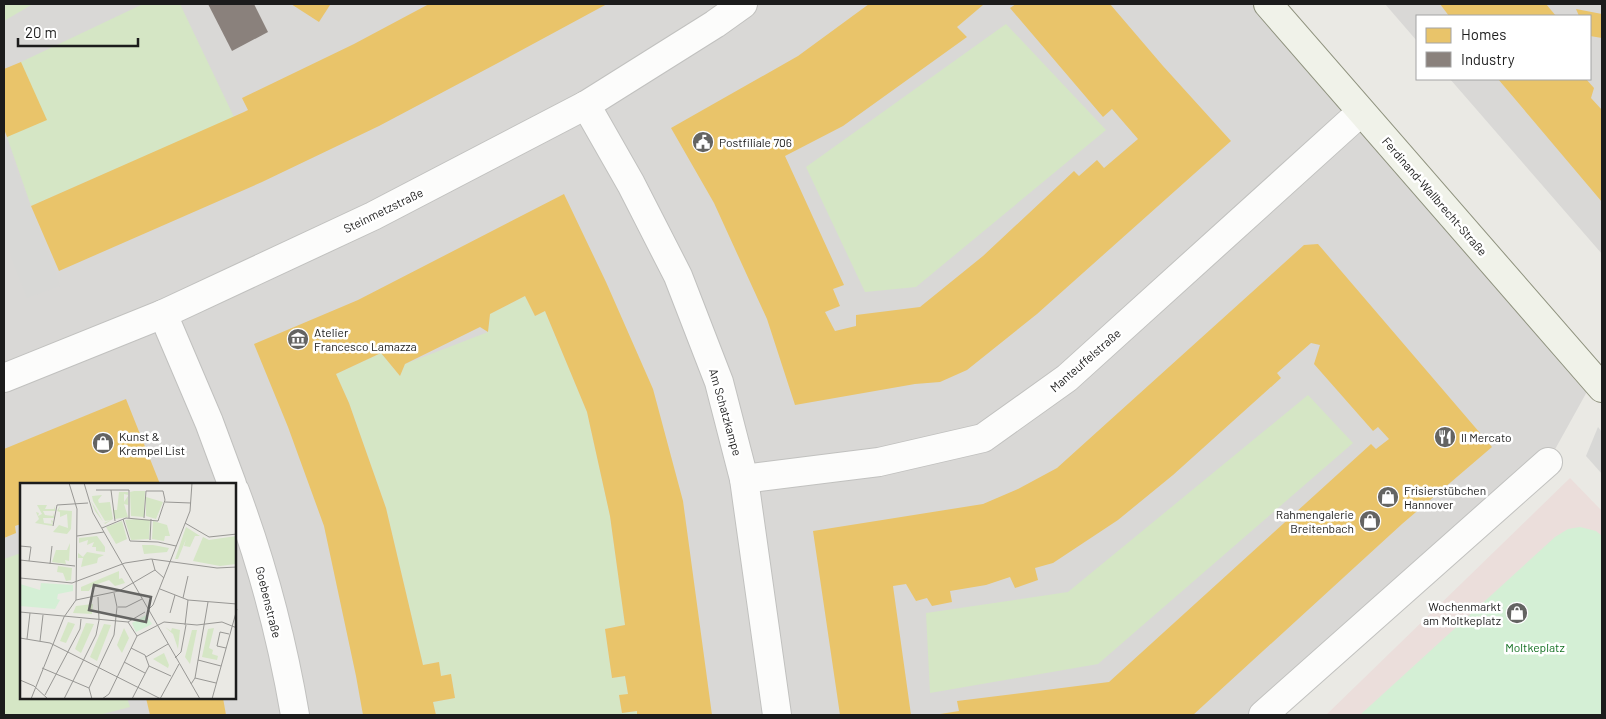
<svg xmlns="http://www.w3.org/2000/svg" width="1606" height="719" font-family="Barlow,sans-serif">
  <style>
    .residential { fill: #d9d8d6; fill-rule: evenodd }
    .commercial { fill: #ebdedb }
    .religious { fill: #d8d8d6 }
    .grass { fill: #d5e6c5 }
    .park { fill: #d4efd5 }
    .homes { fill: #e9c46a }
    .industry { fill: #8a817c }
    .lines { fill: none; stroke-linecap: round; stroke-linejoin: round }
    .street-casing { stroke: #c1c1bf; stroke-width: 30 }
    .secondary-casing { stroke: #8f927e; stroke-width: 30 }
    .street { stroke: #fcfcfb; stroke-width: 28 }
    .secondary { stroke: #f0f2e9; stroke-width: 28 }
    .labels { text-anchor: middle; dominant-baseline: central; stroke-width: 5; stroke-linejoin: round; paint-order: stroke }
    .poi-label { font-size: 12px; fill: #1c1c1c; stroke: #fff; text-anchor: start }
    .street-label { font-size: 12px; fill: #1c1c1c; stroke: #fff }
    .park-label { font-size: 12px; fill: #147022; stroke: #fff }
    .inset-road { fill: none; stroke: #989794; stroke-width: 1 }
    .view { fill: #646462; fill-opacity: 0.15; stroke: #646462; stroke-width: 2.5 }
    .inset-edge { fill: none; stroke: #1c1c1c; stroke-width: 2.5 }
  </style>
  <rect width="100%" height="100%" fill="#eae9e4"/>
  <!-- residential -->
  <g class="residential">
    <path d="M4,4h1264l326,375 -46,83 -285,253h-1259zM21,484h214v214h-214z"/>
    <path d="M1385,4h217v250l-152,-175h140v-63h-173v25z"/>
  </g>
  <!-- commercial -->
  <path class="commercial" d="M1570,478l32,33v204h-276z"/>
  <!-- religious -->
  <g class="religious">
    <path d="M4,139l56,147 -33,12 -23,-61z"/>
    <path d="M1598,427l4,5v42l-16,-18z"/>
  </g>
  <!-- grass -->
  <g class="grass">
    <path d="M4,4h29l-29,17z"/>
    <path d="M143,4h37l54,113 -203,89 -24,-69 14,-75z"/>
    <path d="M1006,24l100,106 -190,157 -51,5 -59,-125z"/>
    <path d="M525,296l10,20 10,-5 42,101 23,104 15,109 -20,4 7,49 13,-2 3,18 -9,2 3,17 15,-2v4h-201l-3,-13 22,-4 -4,-23 -10,1 -2,-14 -16,3 -37,-157 -37,-105 -13,-29 45,-21 19,23 5,-12 83,-32 2,-18z"/>
    <path d="M1308,395l45,48 -255,221 -168,29 -4,-80 142,-21z"/>
    <path d="M21,553v145h106l3,9 -31,8h-95v-156z"/>
  </g>
  <!-- park -->
  <path class="park" d="M1580,527l16,4 6,5v179h-242l195,-178 13,-8z"/>
  <!-- homes -->
  <g class="homes">
    <path d="M291,4h37l2,1 -11,17z"/>
    <path d="M429,4h178l-111,60 -117,62 -117,56 -203,89 -28,-65 213,-94 4,-2 -6,-12 112,-54z"/>
    <path d="M869,4l114,1 -26,22 10,10 -124,89 -58,30 59,129 -11,4 7,17 -15,6 10,19 21,-5v-11l64,-8 63,-51 91,-85 5,5 18,-16 7,8 34,-29 -26,-30 -9,8 -93,-109 6,-4h94l53,62 68,75 -194,173 -70,56 -27,12 -25,2 -120,21 -28,-86 -53,-116 -43,-75 127,-72z"/>
    <path d="M1440,4h106l10,12h-107z"/>
    <path d="M1576,9l26,5v24l-12,-2v-20h-11z"/>
    <path d="M21,62l26,58 -40,17 -3,-8v-60z"/>
    <path d="M1498,79h88l8,9 -3,10 11,12v92z"/>
    <path d="M564,194l42,88 47,107 30,112 29,214h-75v-4l-15,2 -3,-18 9,-1 -3,-18 -13,2 -7,-49 20,-4 -15,-109 -23,-104 -42,-101 -10,5 -10,-20 -35,18 -2,18 -8,-5 -75,37 -5,12 -19,-23 -45,21 13,29 37,105 37,157 16,-3 2,14 10,-2 4,24 -22,4 3,13h-73l-7,-39 -32,-150 -36,-99 -34,-83 104,-44z"/>
    <path d="M1318,244l174,203 -90,77 -209,191h-259l25,-4 -2,-10 152,-19 262,-238 5,5 13,-10 -11,-12 -5,4 -59,-67 6,-19 -9,-2 -34,30 4,5 -108,97 -55,45 -65,43 -18,5 3,12 -23,8 -5,-11 -24,8 -36,6 2,11 -20,4 -5,-8 -11,3 -10,-17 -13,2 18,129h-71l-27,-184 170,-27 35,-15 39,-21 247,-223z"/>
    <path d="M126,399l34,85h-139v40l-6,2 1,7 -12,5v-89z"/>
    <path d="M146,698h77l3,17h-76z"/>
  </g>
  <!-- industry -->
  <path class="industry" d="M208,4h46l14,28 -36,19z"/>
  <g class="lines">
    <!-- street casing -->
    <g class="street-casing">
      <g id="street">
        <path d="M586,105l45,79 47,92 41,106 25,97 33,236"/>
        <path d="M163,314l46,108 23,62"/>
        <path d="M4,378l159,-64 210,-98 213,-111 129,-81 28,-20"/>
        <path d="M744,479l135,-17 104,-24 84,-60 294,-266"/>
        <path d="M235,491c27,72 47,148 60,224"/>
        <path d="M1263,715l285,-253"/>
      </g>
    </g>
    <!-- secondary casing -->
    <g class="secondary-casing">
      <path id="secondary" d="M1268,4l334,384"/>
    </g>
    <!-- street -->
    <use href="#street" class="street"/>
    <!-- secondary -->
    <use href="#secondary" class="secondary"/>
  </g>
  <!-- icons -->
  <defs>
    <g id="civic-disc" transform="scale(1.125)"><circle r="9.5" fill="#646462" stroke="#fff"/><path d="M-.6-6.5H3V-4.5H.6V-3L4-1V1h2V6H-6V1h2V-1L-.6-3ZM-1.2 2.5V6h2.4V2.5Z" fill="#fff"/></g>
    <g id="museum-disc" transform="scale(1.125)"><circle r="9.5" fill="#646462" stroke="#fff"/><path d="M0-6L6-3V-2H-6V-3ZM-5-1h2V3h-2ZM-1-1h2V3h-2ZM3-1h2V3H3ZM-6 4H6V6H-6Z" fill="#fff"/></g>
    <g id="restaurant-disc" transform="scale(1.125)"><circle r="9.5" fill="#646462" stroke="#fff"/><path d="M-5-6h1v4h1v-4h1v4h1v-4h1v5L-1.5 .5V6h-2V.5L-5-1ZM5-6V6H3V1.5H1.5Q1.5-4 5-6Z" fill="#fff"/></g>
    <g id="shop-disc" transform="scale(1.125)"><circle r="9.5" fill="#646462" stroke="#fff"/><path d="M-5-2.5h2.3a2.7 3.5 0 0 1 5.4 0H5L5.5 6h-11ZM-1.5-2.5h3a1.5 2.3 0 0 0-3 0Z" fill="#fff"/></g>
  </defs>
  <g fill-rule="evenodd">
    <use href="#civic-disc" x="703" y="142"/>
    <use href="#museum-disc" x="298" y="339"/>
    <use href="#restaurant-disc" x="1445" y="437"/>
    <use href="#shop-disc" x="103" y="443"/>
    <use href="#shop-disc" x="1388" y="497"/>
    <use href="#shop-disc" x="1370" y="521"/>
    <use href="#shop-disc" x="1517" y="613"/>
  </g>
  <g class="labels">
    <!-- poi labels -->
    <g class="poi-label">
      <text x="719" y="142">Postfiliale 706</text>
      <text x="314" y="332">Atelier<tspan x="314" dy="14">Francesco Lamazza</tspan></text>
      <text x="119" y="436">Kunst &amp;<tspan x="119" dy="14">Krempel List</tspan></text>
      <text x="1461" y="437">Il Mercato</text>
      <text x="1404" y="490">Frisierstübchen<tspan x="1404" dy="14">Hannover</tspan></text>
      <text x="1354" y="514" text-anchor="end">Rahmengalerie<tspan x="1354" dy="14">Breitenbach</tspan></text>
      <text x="1501" y="606" text-anchor="end">Wochenmarkt<tspan x="1501" dy="14">am Moltkeplatz</tspan></text>
    </g>
    <!-- street labels -->
    <g class="street-label">
      <text transform="translate(1435 196) rotate(49)">Ferdinand-Wallbrecht-Straße</text>
      <text transform="translate(383 210) rotate(-26)">Steinmetzstraße</text>
      <text transform="translate(1085 360) rotate(-41)">Manteuffelstraße</text>
      <text transform="translate(726 412) rotate(74)">Am Schatzkampe</text>
      <text transform="translate(269 602) rotate(76)">Goebenstraße</text>
    </g>
    <!-- park labels -->
    <g class="park-label">
      <text x="1535" y="647">Moltkeplatz</text>
    </g>
  </g>
  <!-- overview -->
  <g transform="translate(20 483)">
    <rect width="216" height="216" fill="#eae9e4"/>
    <path d="M114,8h11l-1,26 -13,-1 -1,-24zM99,9h9v3l-4,-1v8l4,-6v9l-4,-1 4,13 -13,2 -2,-9h4zM82,12l-4,5 1,3 11,-1 3,17 -8,5 -10,-13 -4,-10 13,22 7,-3 -6,1 -12,-20 -1,-5zM126,14l17,5 -7,17 -10,-3zM17,22h10l-2,4h9l1,-3v5h-12l2,4 8,1 1,-3v5h-11l1,5 8,1 -1,-4 2,1 -1,5 -17,-3 4,-4 -3,-7 3,1 -1,3 4,-2zM40,23l-1,4 13,1 -1,18 -4,5 -14,-2 6,-7 9,3 -1,-14 -7,3v-5l-3,-1zM116,36l14,1 -1,19 -18,1 -6,-20zM102,38l5,18 -11,5 -10,-17zM133,38l14,4 3,11h-5l-1,5 -12,-2zM166,44l14,9h-5l-5,11 -6,-1 2,-7 -8,20h-3zM77,53l8,11v5l-9,-1v-4h-4l2,-5 -7,3 1,-5 -9,3v-5zM216,53v28l-16,2 -27,-5 10,-24 6,3zM50,60l-1,18 -4,-1 1,4 -14,-2 4,-12h11zM122,62h11l16,3 -2,4 -23,2zM67,69l17,3 -6,3 -1,5 -16,4 2,-9h-5v-5l5,4zM38,83l14,2 -1,12 -5,1 -3,-8 -6,-1zM99,88v8l3,-1 3,5 -10,3 -6,-6 -17,6 -3,5h-8v-4zM73,121l-1,10 -19,-1 3,-7zM48,139l7,2 -9,19 -6,-2zM66,140l8,1 -13,29 -6,-4zM84,141l7,1 -14,36 -7,-4zM145,144l6,4 1,-3 8,2 -2,19 -5,-15zM104,145l5,10 -7,15 -5,-8zM194,145l-5,20 4,2 -1,4 6,2 -1,4 -15,-3 6,-28zM172,147h5l-7,34 -5,-7zM144,170l5,12 -1,3 -15,-9z" fill="#d5e6c5"/>
    <path d="M21,100l32,2v6l-15,3 -1,5 3,1 -5,9 -35,-3v-22l20,6zM126,132l6,9 -16,8 -4,-9z" fill="#d4efd5"/>
    <path class="inset-road" d="M49,0l8,26 -1,91M64,0l9,30 107,186M76,7h33v28M91,7l4,31M145,19l26,1M103,36l7,22 28,1 18,4M165,40l24,14 28,-3M33,43l4,-21 31,-2M82,45l24,-10 32,3 7,-21 -2,-9h-17l-2,27M57,53l27,-4M130,57l1,-21M0,63l11,1 -2,14M132,76l3,11 9,8M0,77l55,6M30,81l2,-18M0,95l52,5 53,-20 26,-4 66,9 20,-1M140,106l28,11 49,4M163,115l5,-22M56,117l43,-9 36,-21M98,124h8l16,-8M128,127l5,-5 37,-94 2,-28M0,129l108,10M150,130l5,-18M165,142l3,-25M117,153l27,-14 33,3 25,-3 15,6M117,153l-9,-14 17,-10M0,155l30,5 111,56M7,156l3,-26M20,158l3,-26M111,165l14,7 4,11 22,10M206,165l-9,-2 3,-14 9,2M126,174l22,-13M155,175l6,-6 5,-27M178,177l23,6M104,179l21,11M22,185l47,20 3,11M175,195l21,5M0,197l14,6 14,13M171,201l4,-6 13,-76M69,205l25,-53 3,-28 -3,-14M25,212l35,-66 1,-10M11,216l33,-82 12,-17M44,216l32,-64 3,-15 -1,-23M82,216l7,-5 28,-58M112,216l17,-33M140,216l19,-35M192,216l25,-90"/>
    <path class="view" d="M74,102l57,12 -5,25 -57,-12z"/>
    <rect width="216" height="216" class="inset-edge"/>
  </g>
  <!-- border -->
  <rect width="1606" height="719" fill="none" stroke="#1c1c1c" stroke-width="10"/>
  <!-- legend -->
  <rect x="1416" y="15" width="175" height="65" fill="#ffffff" stroke="#a4a4a4"/>
  <rect x="1426" y="28" width="25" height="15" fill="#e9c46a" stroke="#a4a4a4"/>
  <text x="1461" y="40" font-size="15" fill="#1c1c1c">Homes</text>
  <rect x="1426" y="52" width="25" height="15" fill="#8a817c" stroke="#a4a4a4"/>
  <text x="1461" y="65" font-size="15" fill="#1c1c1c">Industry</text>
  <!-- scale -->
  <path d="M18 38v8h120v-8" fill="none" stroke="#1c1c1c" stroke-width="2.5"/>
  <text x="25" y="38" font-size="15" fill="#1c1c1c" stroke="#ffffff" stroke-width="4" paint-order="stroke">20 m</text>
</svg>
